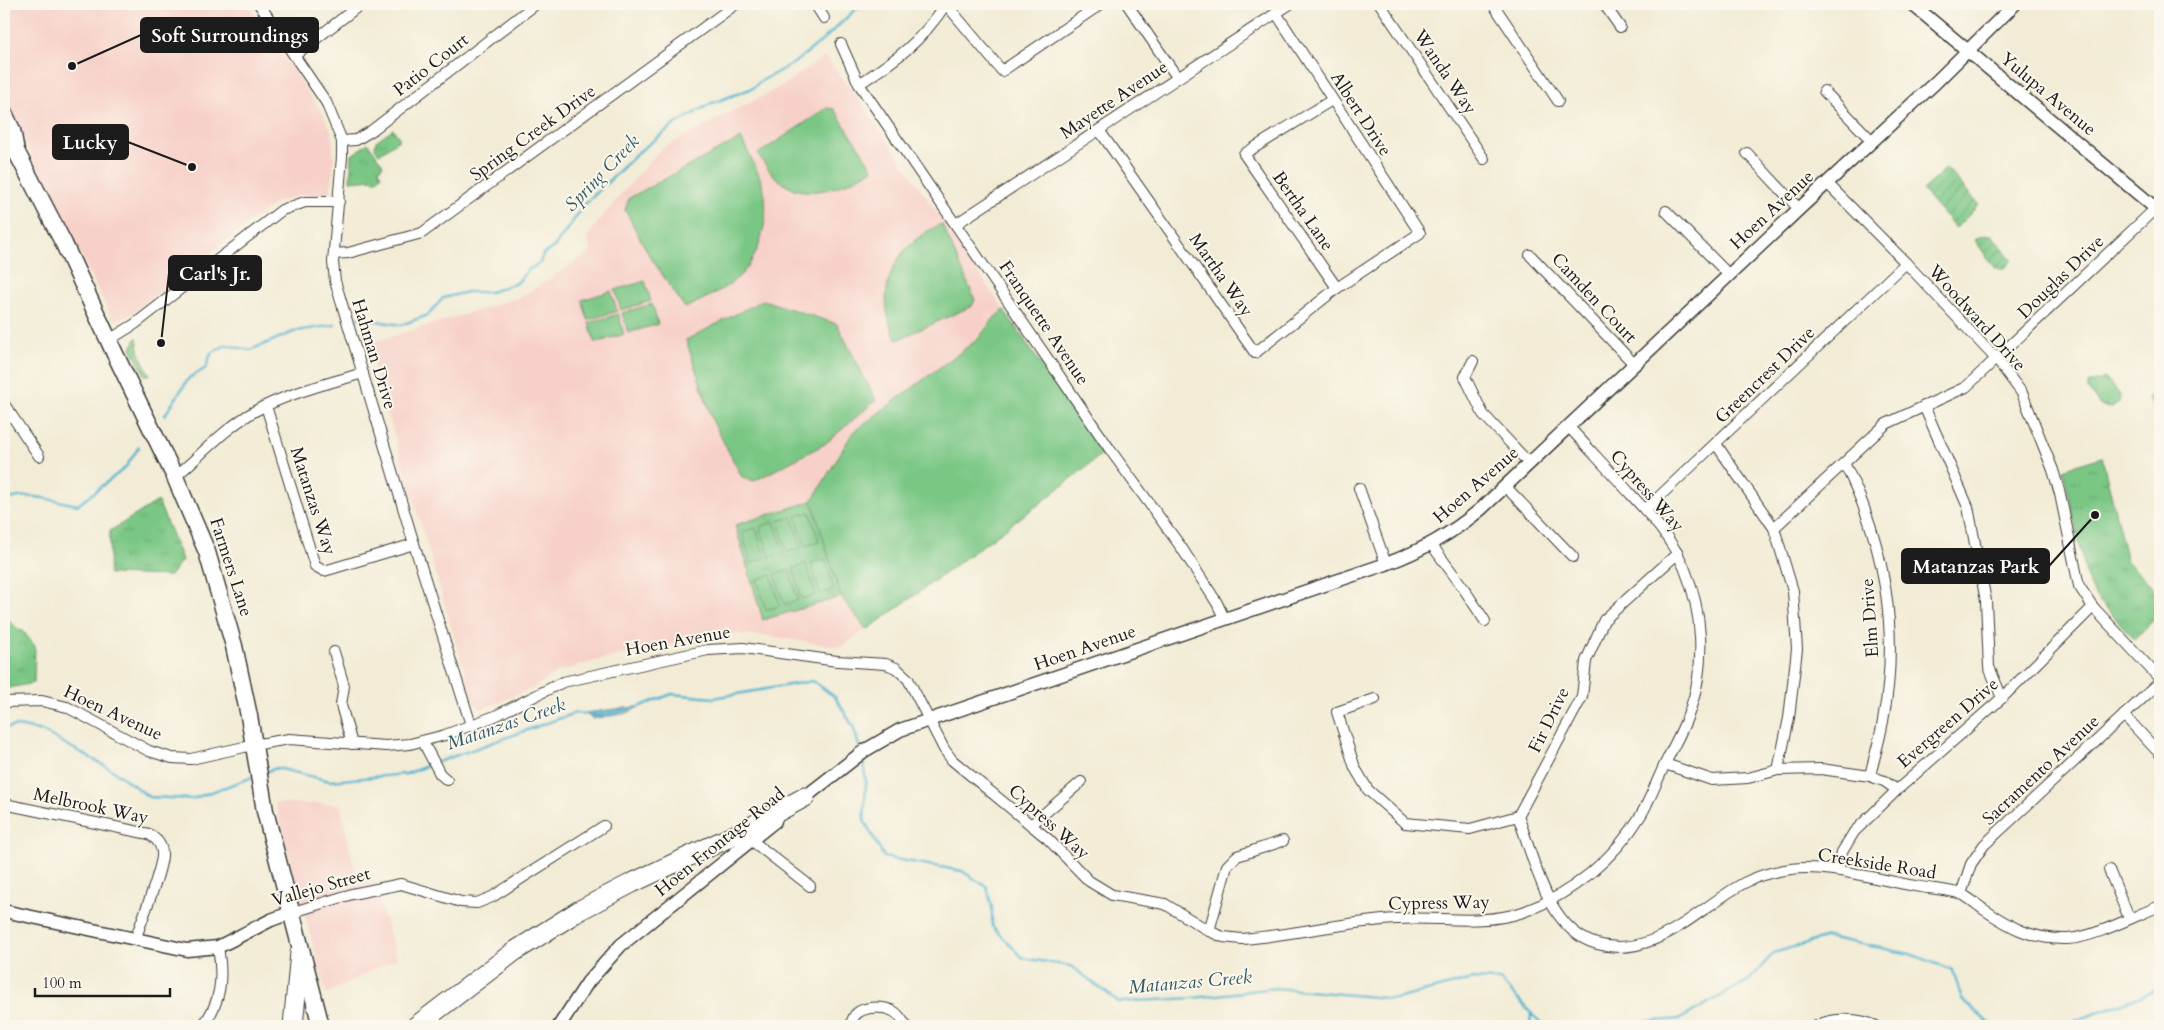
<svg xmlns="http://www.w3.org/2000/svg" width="2164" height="1030" font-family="Cardo,serif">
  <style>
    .built { fill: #f7d1c9 }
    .grass { fill: url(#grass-tufts); stroke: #4b7250 }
    .garden { fill: url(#garden-furrows); stroke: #4b7250 }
    .pitch { fill: #7ac785; stroke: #4b7250 }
    .water { fill: url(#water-rules); stroke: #366876 }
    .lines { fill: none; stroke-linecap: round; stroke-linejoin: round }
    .stream { stroke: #51b4d0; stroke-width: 2.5 }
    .minor-casing { stroke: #3c3b38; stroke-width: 12 }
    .tertiary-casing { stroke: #3c3b38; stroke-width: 15 }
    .primary-casing { stroke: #3c3b38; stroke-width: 19 }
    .motorway-casing { stroke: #3c3b38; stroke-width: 21 }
    .minor { stroke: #fff; stroke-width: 10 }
    .tertiary { stroke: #fff; stroke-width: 12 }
    .primary { stroke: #fff; stroke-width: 16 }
    .motorway { stroke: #fff; stroke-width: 19 }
    .labels { text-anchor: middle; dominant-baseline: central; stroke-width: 4; stroke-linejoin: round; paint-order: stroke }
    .street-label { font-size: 18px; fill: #1c1c1c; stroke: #fbf7ec }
    .water-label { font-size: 19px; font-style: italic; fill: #315964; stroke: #fbf7ec }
    .leader { fill: none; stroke: #1c1c1c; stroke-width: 2 }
    .callout-dot { fill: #1c1c1c; stroke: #fbf7ec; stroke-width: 2 }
    .callout { fill: #1c1c1c; stroke: #1c1c1c; stroke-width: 2 }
    .callout-label { font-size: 19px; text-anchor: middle; font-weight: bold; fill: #fff }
  </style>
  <defs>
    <pattern id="grass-tufts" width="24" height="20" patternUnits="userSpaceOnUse" patternTransform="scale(1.25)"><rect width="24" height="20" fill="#7ac785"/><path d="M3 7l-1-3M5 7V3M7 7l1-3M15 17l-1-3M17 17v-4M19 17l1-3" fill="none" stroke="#69aa72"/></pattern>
    <pattern id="garden-furrows" width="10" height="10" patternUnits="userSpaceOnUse" patternTransform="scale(1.25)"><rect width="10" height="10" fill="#7ac785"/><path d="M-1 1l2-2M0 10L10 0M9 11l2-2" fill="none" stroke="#69aa72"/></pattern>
    <pattern id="water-rules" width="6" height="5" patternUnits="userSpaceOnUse" patternTransform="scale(1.25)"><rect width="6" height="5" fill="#51b4d0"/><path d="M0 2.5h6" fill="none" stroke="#4292a8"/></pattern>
  </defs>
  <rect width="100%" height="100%" fill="#fbf7ec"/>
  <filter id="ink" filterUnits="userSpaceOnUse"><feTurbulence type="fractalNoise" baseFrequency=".02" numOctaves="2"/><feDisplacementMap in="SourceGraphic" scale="10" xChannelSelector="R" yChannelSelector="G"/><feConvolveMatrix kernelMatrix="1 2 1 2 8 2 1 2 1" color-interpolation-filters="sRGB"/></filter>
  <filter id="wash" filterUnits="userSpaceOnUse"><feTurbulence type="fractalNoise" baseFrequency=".0096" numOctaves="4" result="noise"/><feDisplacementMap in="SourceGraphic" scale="20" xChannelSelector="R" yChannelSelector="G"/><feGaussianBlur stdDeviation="1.12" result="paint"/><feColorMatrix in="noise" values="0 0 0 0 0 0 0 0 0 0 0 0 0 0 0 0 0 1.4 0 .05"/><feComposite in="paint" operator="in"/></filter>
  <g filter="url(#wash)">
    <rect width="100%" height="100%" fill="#f2ecd6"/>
    <!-- built -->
    <g class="built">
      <path d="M4,4h244l75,110 8,16 3,32 -4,32 -30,1 -26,9 -147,113 -14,3 -109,-221z"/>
      <path d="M825,56l26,32 190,276 45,103 -162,123 -83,57 -74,-11 -34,-2 -43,6 -87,19 -45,13 -25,16 -51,21 -8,-6 -107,-359 154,-47 70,-45 -4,-16 35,-43 40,-45 118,-61z"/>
      <path d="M275,803l65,1 17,75 14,-4 26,83 -71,36z"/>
    </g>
    <!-- grass -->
    <g class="grass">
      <path d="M393,129l7,10 -21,15 -4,-6 1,-7z"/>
      <path d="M368,143l15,22 -4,5 2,6 -6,6 -2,-3 -23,2 2,-26z"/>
      <path d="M137,337l3,18 10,20h-5l-14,-27z"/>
      <path d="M2105,378l15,17 -1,8 -7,5 -11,-1 -13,-18v-5z"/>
      <path d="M2102,457l25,104 33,33v20l-26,25 -38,-42 -9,-18 -24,-110z"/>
      <path d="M158,501l24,59 -12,16 -61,-2 1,-43z"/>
      <path d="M812,501l29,96 -78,23 -28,-95z"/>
      <path d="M4,615l16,16 2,-1 13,16 -1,37 -30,6z"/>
    </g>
    <!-- garden -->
    <g class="garden">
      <path d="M1947,168l32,37 -23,23 -34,-38z"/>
      <path d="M1992,235l20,25 -7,8 -6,1 -2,-2 -2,2 -20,-29 6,-4z"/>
    </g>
    <!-- pitch -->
    <g class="pitch">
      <path d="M827,108l7,1 39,60c-24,15 -58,31 -86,17 -13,-7 -21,-20 -29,-32z"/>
      <path d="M741,138c8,17 19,35 23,53 6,29 -5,70 -29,89 -15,12 -33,20 -50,28l-36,-53 -24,-45 4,-12z"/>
      <path d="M942,224l33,76 -3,6 -75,34c-26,-48 -3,-96 45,-116z"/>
      <path d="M645,281l6,20 -30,9 -6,-20z"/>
      <path d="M611,291l6,20 -29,9 -6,-20z"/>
      <path d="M763,300l74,24 39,76 -51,44 -71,37 -12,-4 -29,-55 -27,-82z"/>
      <path d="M652,304l6,20 -30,9 -6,-20z"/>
      <path d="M1004,310l98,144 -56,45 -179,131 -26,-33 -29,-96 41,-69 125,-93 17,-22z"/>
      <path d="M618,314l6,20 -29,9 -6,-20z"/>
      <path d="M2160,386v27l-13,-14z"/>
      <path d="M810,512l9,30 -14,4 -9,-30z"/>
      <path d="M792,517l9,31 -14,4 -9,-31z"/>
      <path d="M774,522l10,31 -14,4 -10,-30z"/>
      <path d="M756,528l9,30 -14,5 -9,-31z"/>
      <path d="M825,559l9,30 -14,5 -9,-31z"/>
      <path d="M806,564l10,31 -14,4 -9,-31z"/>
      <path d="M789,570l9,30 -14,4 -9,-30z"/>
      <path d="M771,575l9,31 -14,4 -9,-31z"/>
    </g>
    <!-- water -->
    <path class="water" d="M641,706l-14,7 -34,6 -9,-6z"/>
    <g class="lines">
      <!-- stream -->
      <g class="stream">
        <path d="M358,318l43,7 27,-10 15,-17 24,-6h23l27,-9 11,-13 12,-7 3,-9 11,-7 32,-44 55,-53 33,-25 36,-21 43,-16 8,-7 33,-18 29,-23 38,-36"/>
        <path d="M165,415l24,-37 17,-10 5,-15 15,-8 24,5 46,-19 39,-6"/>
        <path d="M4,502c20,-12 51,-1 74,3l47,-37 14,-21"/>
        <path d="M638,707l34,-13 41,4 100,-17 22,16 18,29 7,23"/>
        <path d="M4,728l14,-2 24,5 72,40 35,26 43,2 61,-22"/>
        <path d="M862,757l4,24 -2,39 20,37 78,14 25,16 5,21v18l31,32 48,8 48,36 74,-4 82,-10 121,11 77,-20 27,1 43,46"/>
        <path d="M438,762l137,-49 11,1"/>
        <path d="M265,772l12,-4 53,13 76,-7 26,-10"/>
        <path d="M1530,1026l1,-13"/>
        <path d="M1626,1026l7,-3 47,-4 69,-39 25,-27 53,-16 83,17 43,16 9,30 28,24 9,2"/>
        <path d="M2062,1026l98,-37"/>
      </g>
    </g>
  </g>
  <g filter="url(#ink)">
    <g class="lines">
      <!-- minor casing -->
      <g class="minor-casing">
        <g id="minor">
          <path d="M259,4l67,98 16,39v16l-9,105 2,19 79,263 57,181"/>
          <path d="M815,4l9,14"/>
          <path d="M946,4l56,67 99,-67"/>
          <path d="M1127,4l50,73"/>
          <path d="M1380,4l104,155"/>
          <path d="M1493,4l65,97"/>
          <path d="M1604,4l16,23"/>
          <path d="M841,44l18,40 252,367 70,96 36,56 7,15"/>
          <path d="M295,55l66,-51"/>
          <path d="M859,84c38,-25 61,-41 87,-80"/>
          <path d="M1824,91l48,50"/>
          <path d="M1332,100l-88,54 93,134"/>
          <path d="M1099,130l156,223 82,-65 83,-55 -144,-220"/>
          <path d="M342,141l14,-1 15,-9 165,-127"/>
          <path d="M1747,153l52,56"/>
          <path d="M1827,183l79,80 91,97 25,33 31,77 7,24 19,92 14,21 67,72"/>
          <path d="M1666,211l63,64"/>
          <path d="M956,224l334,-220"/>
          <path d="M334,254l14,-1 74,-20 314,-229"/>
          <path d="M1530,255l104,109"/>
          <path d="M109,340l26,-16 147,-114 23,-8h34"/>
          <path d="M1473,361l-8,16 18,37 46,49"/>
          <path d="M4,404l35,52"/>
          <path d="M266,406l49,160 9,5 7,-2 83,-25"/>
          <path d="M1924,406l44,101 18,94 3,66 13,31"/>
          <path d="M1716,444l58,84 19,63 4,58 -8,69 -11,52"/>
          <path d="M1844,463c41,79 56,169 39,258 -3,18 -9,37 -13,55"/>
          <path d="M175,477c26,-22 50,-49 80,-66 33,-18 72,-27 108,-38"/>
          <path d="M1505,486l68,71"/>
          <path d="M1359,488l27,76"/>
          <path d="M1645,510l261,-247"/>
          <path d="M1774,528l112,-104 80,-37 190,-179"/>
          <path d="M1431,544l31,42 23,35"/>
          <path d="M334,652l10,34 -3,19 11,39"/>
          <path d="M1375,699l-38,13 18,56 13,22 37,33 65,6 48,-13 64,-119 4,-36 18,-41 74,-67"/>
          <path d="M4,702l38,-1 25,6 82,44 23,7 19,1 62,-14 36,-6 97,7 24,-2 35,-9 50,-19 68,-34 145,-32 35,-2 94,13 49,3 10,4 12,11 36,70 8,11 96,79 41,42 23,14 53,9 44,27 14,6 19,2c51,-4 102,-17 154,-20 43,-3 85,7 127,-7 48,-17 92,-54 118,-97 10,-17 16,-35 25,-53 8,-17 18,-34 24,-52 16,-46 13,-98 -6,-143 -13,-30 -36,-54 -58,-78 -19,-21 -38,-41 -57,-62"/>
          <path d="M2124,715l36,39"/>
          <path d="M423,742l17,32 7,6"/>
          <path d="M1665,764l47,16 36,-2 30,-8 43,-1 49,7 14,5 13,9"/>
          <path d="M4,804l145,30c7,5 12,9 13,18 2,14 -21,69 -26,86"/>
          <path d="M1518,816c16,42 29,114 79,128 58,16 101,-36 147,-61 13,-7 31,-12 47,-14 37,-5 87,11 124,17 14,3 33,3 46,8 7,3 15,10 22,15 27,18 50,31 84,30 27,-1 67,-23 93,-33"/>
          <path d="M1031,825l50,-43"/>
          <path d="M751,840l59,46"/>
          <path d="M2109,870l20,48"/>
          <path d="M1838,871l4,-19 12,-20 43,-42 105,-92 91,-91"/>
          <path d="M1961,894l10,-30 13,-19 176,-163"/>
          <path d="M290,913l62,-19 49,-10 60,18 16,1 15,-6 112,-71"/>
          <path d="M1209,931l18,-65 10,-10 46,-15"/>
          <path d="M202,1026c20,-23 21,-50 16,-79"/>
          <path d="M853,1026l-1,-4c3,-16 28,-17 41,-11 6,3 9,9 13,15"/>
          <path d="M1816,1026c18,-9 43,-8 60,0"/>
        </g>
      </g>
      <!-- tertiary casing -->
      <g class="tertiary-casing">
        <g id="tertiary">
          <path d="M1912,4l248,208"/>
          <path d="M800,801l64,-50 36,-21 486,-166c37,-14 65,-30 95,-55l318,-300 137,-127 79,-78"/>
          <path d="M4,911l183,39 31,-3 53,-27 19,-7"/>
          <path d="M559,1026l29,-44 33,-37 154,-124"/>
        </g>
      </g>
      <!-- primary casing -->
      <g class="primary-casing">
        <g id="primary">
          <path d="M4,113l8,17 4,21"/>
          <path d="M4,138l12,13 48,93 51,110 60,123 32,75 27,94 15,70 16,95 56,215"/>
        </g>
      </g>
      <!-- motorway casing -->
      <g class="motorway-casing">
        <g id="motorway">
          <path d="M293,1026l7,-73"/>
          <path d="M416,1026l99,-75 65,-41 52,-27 109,-51 64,-35"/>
        </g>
      </g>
      <!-- minor -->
      <use href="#minor" class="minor"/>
      <!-- tertiary -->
      <use href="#tertiary" class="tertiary"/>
      <!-- primary -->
      <use href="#primary" class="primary"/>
      <!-- motorway -->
      <use href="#motorway" class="motorway"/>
    </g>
  </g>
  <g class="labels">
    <!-- street labels -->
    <g class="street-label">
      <text transform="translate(431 65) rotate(-38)">Patio Court</text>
      <text transform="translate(1445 72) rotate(56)">Wanda Way</text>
      <text transform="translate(2048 94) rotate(40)">Yulupa Avenue</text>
      <text transform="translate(1114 100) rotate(-34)">Mayette Avenue</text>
      <text transform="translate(1361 114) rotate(57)">Albert Drive</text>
      <text transform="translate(533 133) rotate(-36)">Spring Creek Drive</text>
      <text transform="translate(1772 210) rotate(-43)">Hoen Avenue</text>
      <text transform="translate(1303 211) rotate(55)">Bertha Lane</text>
      <text transform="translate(1221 275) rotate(55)">Martha Way</text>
      <text transform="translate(2061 277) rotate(-44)">Douglas Drive</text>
      <text transform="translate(1594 298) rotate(47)">Camden Court</text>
      <text transform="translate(1977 318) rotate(48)">Woodward Drive</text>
      <text transform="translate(1044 323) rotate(56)">Franquette Avenue</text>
      <text transform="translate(374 354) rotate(73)">Hahman Drive</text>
      <text transform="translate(1765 375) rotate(-44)">Greencrest Drive</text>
      <text transform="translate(1476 485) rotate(-41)">Hoen Avenue</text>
      <text transform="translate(1647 491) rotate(49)">Cypress Way</text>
      <text transform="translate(313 501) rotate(72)">Matanzas Way</text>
      <text transform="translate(231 567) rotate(72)">Farmers Lane</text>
      <text transform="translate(1870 618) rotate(-94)">Elm Drive</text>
      <text transform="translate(678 641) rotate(-10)">Hoen Avenue</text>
      <text transform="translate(1085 648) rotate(-19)">Hoen Avenue</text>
      <text transform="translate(113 713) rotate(25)">Hoen Avenue</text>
      <text transform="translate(1549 720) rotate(-64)">Fir Drive</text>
      <text transform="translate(1948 723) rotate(-41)">Evergreen Drive</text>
      <text transform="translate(2041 770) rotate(-43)">Sacramento Avenue</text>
      <text transform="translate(91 806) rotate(12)">Melbrook Way</text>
      <text transform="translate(1049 822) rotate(42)">Cypress Way</text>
      <text transform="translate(720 842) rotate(-39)">Hoen Frontage Road</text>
      <text transform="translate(1877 864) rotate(9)">Creekside Road</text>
      <text transform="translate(321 887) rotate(-16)">Vallejo Street</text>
      <text transform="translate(1439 903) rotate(-1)">Cypress Way</text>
    </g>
    <!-- water labels -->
    <g class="water-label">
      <text transform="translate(602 173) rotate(-46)">Spring Creek</text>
      <text transform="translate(506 724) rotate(-19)">Matanzas Creek</text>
      <text transform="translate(1190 982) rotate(-5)">Matanzas Creek</text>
    </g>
  </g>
  <!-- callouts -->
  <path class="leader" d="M72 66L141 35M192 167L128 142M161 343L169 273M2095 515L2049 566"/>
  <g class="callout-dot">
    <circle cx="72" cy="66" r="5"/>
    <circle cx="192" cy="167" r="5"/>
    <circle cx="161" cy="343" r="5"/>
    <circle cx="2095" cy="515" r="5"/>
  </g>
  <g class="callout">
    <rect x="141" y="18" width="177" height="34" rx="5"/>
    <rect x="53" y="125" width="75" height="34" rx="5"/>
    <rect x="169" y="256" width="92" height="34" rx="5"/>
    <rect x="1902" y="549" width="147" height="34" rx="5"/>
  </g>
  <g class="callout-label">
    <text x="230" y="42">Soft Surroundings</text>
    <text x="90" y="149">Lucky</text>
    <text x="215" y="280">Carl's Jr.</text>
    <text x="1976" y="573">Matanzas Park</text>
  </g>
  <!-- margin -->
  <rect width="2164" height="1030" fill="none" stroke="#fbf7ec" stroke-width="20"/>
  <!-- scale -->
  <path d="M35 988v8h135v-8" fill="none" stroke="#1c1c1c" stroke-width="2.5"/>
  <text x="42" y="988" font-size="15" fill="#1c1c1c" stroke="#fbf7ec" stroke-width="4" paint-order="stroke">100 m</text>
</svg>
